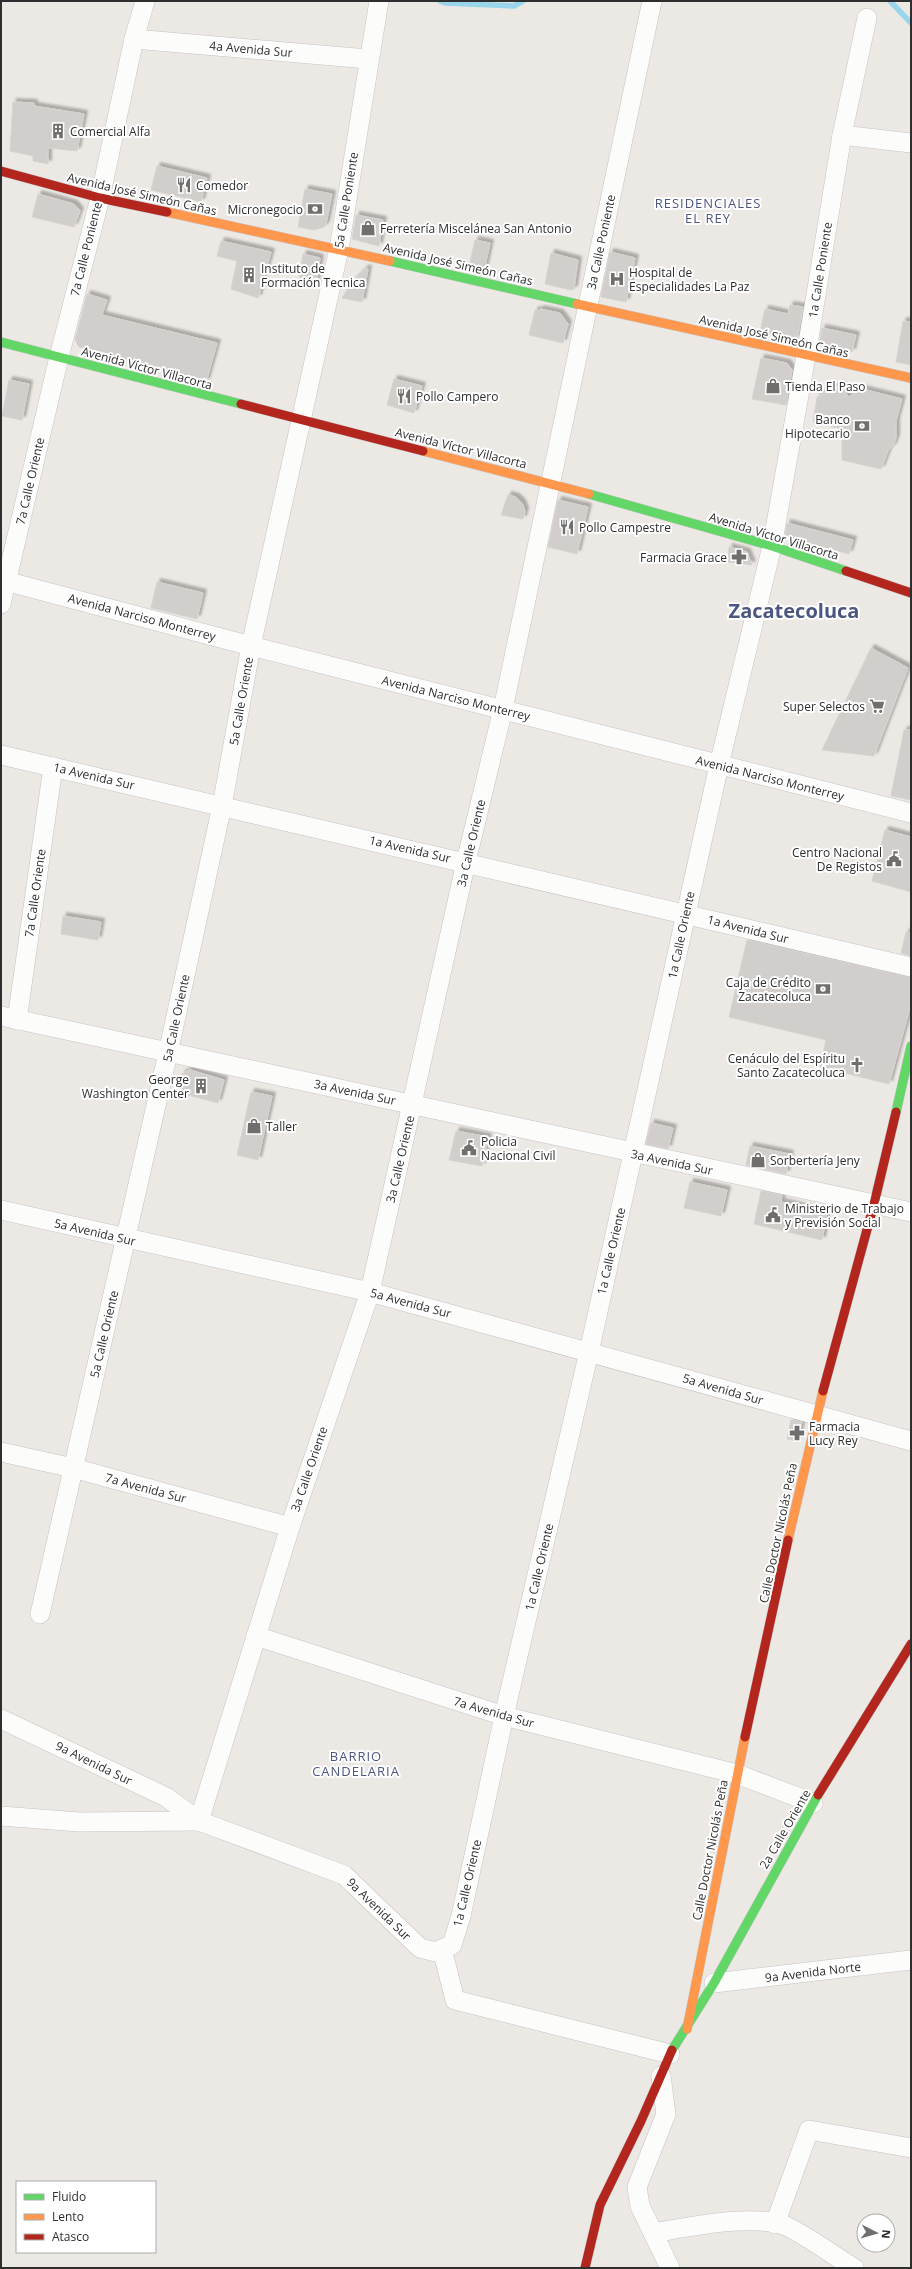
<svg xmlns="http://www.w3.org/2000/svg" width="912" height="2269" font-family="'Open Sans',sans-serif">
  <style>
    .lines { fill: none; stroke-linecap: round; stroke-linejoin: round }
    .stream { stroke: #99d6ec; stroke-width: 5.5 }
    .building { fill: #d1cecb; stroke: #d7d4d0; filter: url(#shadow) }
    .street-casing { stroke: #c5c4c5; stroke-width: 20 }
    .fast-casing { stroke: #c5c4c5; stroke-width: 10 }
    .slow-casing { stroke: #c5c4c5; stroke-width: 10 }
    .jam-casing { stroke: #c5c4c5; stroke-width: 10 }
    .street { stroke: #fcfcfb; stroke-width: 19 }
    .fast { stroke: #63d668; stroke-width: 9 }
    .slow { stroke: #ff974d; stroke-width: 9 }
    .jam { stroke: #b3261e; stroke-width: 9 }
    .labels { text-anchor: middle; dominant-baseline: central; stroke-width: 4; stroke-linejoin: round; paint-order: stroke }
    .street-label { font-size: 12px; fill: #2e2e2e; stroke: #fff }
    .poi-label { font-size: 12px; fill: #2e2e2e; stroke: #fff; text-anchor: start }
    .neighbourhood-label { font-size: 13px; letter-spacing: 1px; fill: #4d5680; stroke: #fff }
    .town-label { font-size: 20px; font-weight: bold; fill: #4d5680; stroke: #fff }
  </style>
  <defs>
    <filter id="shadow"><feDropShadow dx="3.5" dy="-3.5" stdDeviation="1" flood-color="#0004"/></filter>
  </defs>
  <rect width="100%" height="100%" fill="#ece8e4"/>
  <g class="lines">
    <!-- stream -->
    <g class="stream">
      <path d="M440,1l5,2 69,3 9,-5"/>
      <path d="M890,1l21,22"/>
    </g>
  </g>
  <!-- building -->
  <g class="building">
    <path d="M13,102l21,1v3l50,8 -7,37 -29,-3v16l-15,-3v-5l-23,-5z"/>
    <path d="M157,166l50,12 -6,24 -50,-12z"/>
    <path d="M305,189l27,5 -6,30 -2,3 -10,3 -16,-3z"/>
    <path d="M38,194l36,10 6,7 -6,16 -42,-10z"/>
    <path d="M356,215l27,5 -4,26 -27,-7z"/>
    <path d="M475,240l15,3 -6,28 -15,-4z"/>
    <path d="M221,241l50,11 -13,46 -27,-9 6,-28 -20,-5z"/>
    <path d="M610,252l25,6 -9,44 -25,-5z"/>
    <path d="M551,253l27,7 -4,29 -3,1 -26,-6z"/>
    <path d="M303,254l17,4 -5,30 -17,-4z"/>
    <path d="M366,268l2,1 -6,33 -20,-4 11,-17z"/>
    <path d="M87,294l20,6 -5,15 115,28 -11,39 -127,-35 -4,-7z"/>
    <path d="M790,305l13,2 -6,33 -37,-8 5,-23 23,5z"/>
    <path d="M540,309l20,4 8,11 -5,19 -34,-8 6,-25 5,1z"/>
    <path d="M903,321l8,1v43l-15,-3z"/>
    <path d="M822,328l34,7 -4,17 -33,-7z"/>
    <path d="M761,358l26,5 5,7 -6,35 -34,-6z"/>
    <path d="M394,379l28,7 -8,27 -27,-8z"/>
    <path d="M9,380l20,4 -7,36 -20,-4z"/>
    <path d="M841,384l7,13 14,-8 40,10 -6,22v17l-3,8 -5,5 -7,18 -39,-9v-31l-29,-7 4,-25z"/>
    <path d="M508,495l8,2 6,6 3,8 -2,8 -22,-4z"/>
    <path d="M558,500l30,7 -11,47 -29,-7z"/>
    <path d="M787,523l66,17 -4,14 -57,-15 -7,-3z"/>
    <path d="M729,547l18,5 5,13 -24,-3z"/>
    <path d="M157,582l46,11 -6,26 -46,-11z"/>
    <path d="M871,648l37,20 -34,88 -52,-6z"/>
    <path d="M904,730h7v70l-20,-4z"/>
    <path d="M885,830l26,7v55l-39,-11z"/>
    <path d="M63,916l38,6 -3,18 -37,-6z"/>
    <path d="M906,932l5,1v23l-10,-3z"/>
    <path d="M747,940l164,38v26l-22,80 -69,-17 6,-27 -97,-23z"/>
    <path d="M190,1070l34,10 -6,23 -41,-11 5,-18z"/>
    <path d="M251,1092l21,4 -14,64 -21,-5z"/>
    <path d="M651,1123l22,5 -5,21 -22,-5z"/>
    <path d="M456,1131l32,6 -6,29 -33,-6z"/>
    <path d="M750,1146l40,8 -4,20 -40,-9z"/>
    <path d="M690,1182l37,8 -6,26 -37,-8z"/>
    <path d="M761,1191l21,4 -1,7 46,11 -5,27 -68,-16z"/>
    <path d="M791,1420l11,2 -5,19 -10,-2z"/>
  </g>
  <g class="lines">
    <!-- street casing -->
    <g class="street-casing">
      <g id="street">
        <path d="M134,39l234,20"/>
        <path d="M842,135l69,8"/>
        <path d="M1,580l250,66 660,167"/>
        <path d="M1,604l58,-247 41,-159 34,-159 11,-38"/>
        <path d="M1,755l910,212"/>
        <path d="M1,1016l910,196"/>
        <path d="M17,1020l36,-253"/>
        <path d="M1,1210l369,82 541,149"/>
        <path d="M1,1452l72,16 217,59"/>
        <path d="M40,1614l128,-561 54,-247 29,-160 88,-397 40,-248"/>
        <path d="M256,1636l248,80 233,58 76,29"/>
        <path d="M1,1719l165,78 33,24 145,54 76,73 16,4 16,-7 9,-29 43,-200 85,-364 130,-587 53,-219 34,-190 36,-221 25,-117"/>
        <path d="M1,1816l78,6 120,-1"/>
        <path d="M199,1821l91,-294 80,-235 96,-430 37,-153 149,-708"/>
        <path d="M442,1949l13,51 215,54"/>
        <path d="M714,1983l197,-23"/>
        <path d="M661,2076l5,38 -29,73 3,19 30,62"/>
        <path d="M775,2224l34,-94 102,18"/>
        <path d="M653,2233c35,-6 100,-20 133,-7 21,10 47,29 68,42"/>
      </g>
    </g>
    <!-- fast casing -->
    <g class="fast-casing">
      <g id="fast">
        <path d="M390,261l187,43"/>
        <path d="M1,342l240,62"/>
        <path d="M589,494l183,52 74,25"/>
        <path d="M896,1112l15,-66"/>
        <path d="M672,2050l42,-67 104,-188"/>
      </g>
    </g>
    <!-- slow casing -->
    <g class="slow-casing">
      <g id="slow">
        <path d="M167,212l223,49"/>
        <path d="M577,304l334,74"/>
        <path d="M423,451l166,43"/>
        <path d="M788,1540l35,-149"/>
        <path d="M687,2029l58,-292"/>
      </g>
    </g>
    <!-- jam casing -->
    <g class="jam-casing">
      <g id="jam">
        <path d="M1,171l99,27 67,14"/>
        <path d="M241,404l182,47"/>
        <path d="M846,571l65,22"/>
        <path d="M823,1391l51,-187 22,-92"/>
        <path d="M745,1737l43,-197"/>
        <path d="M818,1795l93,-151"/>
        <path d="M585,2268l15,-63 41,-84 31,-71"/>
      </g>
    </g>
    <!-- street -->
    <use href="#street" class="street"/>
    <!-- fast -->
    <use href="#fast" class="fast"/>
    <!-- slow -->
    <use href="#slow" class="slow"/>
    <!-- jam -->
    <use href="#jam" class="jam"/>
  </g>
  <!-- icons -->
  <defs>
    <g id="building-bare" transform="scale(1.2)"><path d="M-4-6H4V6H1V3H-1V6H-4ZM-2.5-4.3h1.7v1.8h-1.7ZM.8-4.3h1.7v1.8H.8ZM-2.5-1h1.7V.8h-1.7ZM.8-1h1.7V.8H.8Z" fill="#706f6e" stroke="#fff" stroke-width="2.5" paint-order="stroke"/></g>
    <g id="restaurant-bare" transform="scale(1.2)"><path d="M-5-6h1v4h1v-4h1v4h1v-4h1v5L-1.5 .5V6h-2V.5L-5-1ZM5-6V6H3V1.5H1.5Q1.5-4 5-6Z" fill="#706f6e" stroke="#fff" stroke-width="2.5" paint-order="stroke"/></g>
    <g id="bank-bare" transform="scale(1.2)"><path d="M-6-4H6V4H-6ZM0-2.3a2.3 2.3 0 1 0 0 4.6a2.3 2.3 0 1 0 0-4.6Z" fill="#706f6e" stroke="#fff" stroke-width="2.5" paint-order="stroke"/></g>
    <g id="shop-bare" transform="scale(1.2)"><path d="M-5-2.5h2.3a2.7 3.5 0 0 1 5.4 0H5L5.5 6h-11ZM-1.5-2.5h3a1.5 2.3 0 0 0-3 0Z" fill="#706f6e" stroke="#fff" stroke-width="2.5" paint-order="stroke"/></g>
    <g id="hospital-bare" transform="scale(1.2)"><path d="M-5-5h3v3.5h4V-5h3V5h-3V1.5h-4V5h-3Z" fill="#706f6e" stroke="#fff" stroke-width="2.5" paint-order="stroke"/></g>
    <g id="pharmacy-bare" transform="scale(1.2)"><path d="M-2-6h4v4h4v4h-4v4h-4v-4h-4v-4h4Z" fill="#706f6e" stroke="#fff" stroke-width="2.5" paint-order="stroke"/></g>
    <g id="supermarket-bare" transform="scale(1.2)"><path d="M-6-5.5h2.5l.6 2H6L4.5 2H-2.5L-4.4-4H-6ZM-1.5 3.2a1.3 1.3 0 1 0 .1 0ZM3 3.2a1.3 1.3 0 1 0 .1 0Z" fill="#706f6e" stroke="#fff" stroke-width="2.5" paint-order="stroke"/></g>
    <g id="civic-bare" transform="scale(1.2)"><path d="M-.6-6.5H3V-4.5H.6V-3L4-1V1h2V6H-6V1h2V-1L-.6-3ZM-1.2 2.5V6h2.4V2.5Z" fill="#706f6e" stroke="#fff" stroke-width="2.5" paint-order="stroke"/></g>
    <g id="church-bare" transform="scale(1.2)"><path d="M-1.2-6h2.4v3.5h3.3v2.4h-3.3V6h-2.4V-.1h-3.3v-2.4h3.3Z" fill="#706f6e" stroke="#fff" stroke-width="2.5" paint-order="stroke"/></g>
  </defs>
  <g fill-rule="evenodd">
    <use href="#building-bare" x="58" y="131"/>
    <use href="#restaurant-bare" x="184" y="185"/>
    <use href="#bank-bare" x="315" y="209"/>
    <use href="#shop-bare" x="368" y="228"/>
    <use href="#building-bare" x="249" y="275"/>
    <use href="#hospital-bare" x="617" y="279"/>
    <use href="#shop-bare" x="773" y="386"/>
    <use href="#restaurant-bare" x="404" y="396"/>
    <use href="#bank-bare" x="862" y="426"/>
    <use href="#restaurant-bare" x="567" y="527"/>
    <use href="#pharmacy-bare" x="739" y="557"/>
    <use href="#supermarket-bare" x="877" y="706"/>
    <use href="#civic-bare" x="894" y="859"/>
    <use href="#bank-bare" x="823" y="989"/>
    <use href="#church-bare" x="857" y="1065"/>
    <use href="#building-bare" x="201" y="1086"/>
    <use href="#shop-bare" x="254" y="1126"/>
    <use href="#civic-bare" x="469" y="1148"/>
    <use href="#shop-bare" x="758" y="1160"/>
    <use href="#civic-bare" x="773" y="1215"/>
    <use href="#pharmacy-bare" x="797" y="1433"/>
  </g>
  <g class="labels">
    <!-- street labels -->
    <g class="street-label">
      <text transform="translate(251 49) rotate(5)">4a Avenida Sur</text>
      <text transform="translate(142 194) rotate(13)">Avenida José Simeón Cañas</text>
      <text transform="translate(346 200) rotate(-81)">5a Calle Poniente</text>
      <text transform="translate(601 242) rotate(-78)">3a Calle Poniente</text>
      <text transform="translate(86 249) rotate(-76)">7a Calle Poniente</text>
      <text transform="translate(458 264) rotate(13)">Avenida José Simeón Cañas</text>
      <text transform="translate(820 270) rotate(-81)">1a Calle Poniente</text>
      <text transform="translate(774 336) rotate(13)">Avenida José Simeón Cañas</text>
      <text transform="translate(147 368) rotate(15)">Avenida Víctor Villacorta</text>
      <text transform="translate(461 448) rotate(14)">Avenida Víctor Villacorta</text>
      <text transform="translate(30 481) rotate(-77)">7a Calle Oriente</text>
      <text transform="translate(774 536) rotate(17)">Avenida Víctor Villacorta</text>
      <text transform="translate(142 617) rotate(15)">Avenida Narciso Monterrey</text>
      <text transform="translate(456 698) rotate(14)">Avenida Narciso Monterrey</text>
      <text transform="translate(241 701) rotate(-80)">5a Calle Oriente</text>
      <text transform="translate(94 776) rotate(13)">1a Avenida Sur</text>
      <text transform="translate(770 778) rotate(14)">Avenida Narciso Monterrey</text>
      <text transform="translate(471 843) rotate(-77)">3a Calle Oriente</text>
      <text transform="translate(410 849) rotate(13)">1a Avenida Sur</text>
      <text transform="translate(35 893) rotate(-82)">7a Calle Oriente</text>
      <text transform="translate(748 929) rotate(14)">1a Avenida Sur</text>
      <text transform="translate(681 935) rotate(-78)">1a Calle Oriente</text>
      <text transform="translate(176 1018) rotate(-78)">5a Calle Oriente</text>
      <text transform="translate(355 1092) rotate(12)">3a Avenida Sur</text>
      <text transform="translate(400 1159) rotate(-77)">3a Calle Oriente</text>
      <text transform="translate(672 1162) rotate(12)">3a Avenida Sur</text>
      <text transform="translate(95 1232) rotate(13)">5a Avenida Sur</text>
      <text transform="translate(611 1251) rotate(-77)">1a Calle Oriente</text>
      <text transform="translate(411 1303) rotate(15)">5a Avenida Sur</text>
      <text transform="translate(104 1334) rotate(-77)">5a Calle Oriente</text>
      <text transform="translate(723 1389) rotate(16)">5a Avenida Sur</text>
      <text transform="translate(309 1469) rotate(-71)">3a Calle Oriente</text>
      <text transform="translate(146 1488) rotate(15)">7a Avenida Sur</text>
      <text transform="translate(778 1533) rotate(-78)">Calle Doctor Nicolás Peña</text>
      <text transform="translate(539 1567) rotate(-77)">1a Calle Oriente</text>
      <text transform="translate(494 1712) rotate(16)">7a Avenida Sur</text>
      <text transform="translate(94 1763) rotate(26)">9a Avenida Sur</text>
      <text transform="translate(785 1829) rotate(-60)">2a Calle Oriente</text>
      <text transform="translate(710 1850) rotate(-79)">Calle Doctor Nicolás Peña</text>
      <text transform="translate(467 1883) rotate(-77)">1a Calle Oriente</text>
      <text transform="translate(379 1909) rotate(44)">9a Avenida Sur</text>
      <text transform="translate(813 1972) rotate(-7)">9a Avenida Norte</text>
    </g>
    <!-- poi labels -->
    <g class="poi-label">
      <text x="70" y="131">Comercial Alfa</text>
      <text x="196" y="185">Comedor</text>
      <text x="303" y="209" text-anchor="end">Micronegocio</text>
      <text x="380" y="228">Ferretería Miscelánea San Antonio</text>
      <text x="261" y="268">Instituto de<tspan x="261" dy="14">Formación Tecnica</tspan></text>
      <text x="629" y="272">Hospital de<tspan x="629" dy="14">Especialidades La Paz</tspan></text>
      <text x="785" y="386">Tienda El Paso</text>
      <text x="416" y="396">Pollo Campero</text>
      <text x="850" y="419" text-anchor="end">Banco<tspan x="850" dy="14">Hipotecario</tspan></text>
      <text x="579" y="527">Pollo Campestre</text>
      <text x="727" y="557" text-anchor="end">Farmacia Grace</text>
      <text x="865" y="706" text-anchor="end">Super Selectos</text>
      <text x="882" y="852" text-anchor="end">Centro Nacional<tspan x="882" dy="14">De Registos</tspan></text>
      <text x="811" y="982" text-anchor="end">Caja de Crédito<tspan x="811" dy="14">Zacatecoluca</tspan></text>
      <text x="845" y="1058" text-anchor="end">Cenáculo del Espíritu<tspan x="845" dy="14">Santo Zacatecoluca</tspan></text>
      <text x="189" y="1079" text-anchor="end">George<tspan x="189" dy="14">Washington Center</tspan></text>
      <text x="266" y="1126">Taller</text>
      <text x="481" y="1141">Policia<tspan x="481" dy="14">Nacional Civil</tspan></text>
      <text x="770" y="1160">Sorbertería Jeny</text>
      <text x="785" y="1208">Ministerio de Trabajo<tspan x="785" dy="14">y Previsión Social</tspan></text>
      <text x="809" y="1426">Farmacia<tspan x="809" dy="14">Lucy Rey</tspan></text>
    </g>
    <!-- neighbourhood labels -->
    <g class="neighbourhood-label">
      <text x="708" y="203">RESIDENCIALES<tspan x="708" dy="15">EL REY</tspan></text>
      <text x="356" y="1756">BARRIO<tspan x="356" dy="15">CANDELARIA</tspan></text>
    </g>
    <!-- town labels -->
    <g class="town-label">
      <text x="794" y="610">Zacatecoluca</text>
    </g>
  </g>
  <!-- border -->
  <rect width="912" height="2269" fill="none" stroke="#2e2e2e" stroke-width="4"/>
  <!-- legend -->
  <rect x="16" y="2181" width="140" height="72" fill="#ffffff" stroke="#ababab"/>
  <rect x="24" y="2194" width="20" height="6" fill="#63d668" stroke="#ababab"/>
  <text x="52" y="2201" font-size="12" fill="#2e2e2e">Fluido</text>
  <rect x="24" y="2214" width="20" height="6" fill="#ff974d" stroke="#ababab"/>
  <text x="52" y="2221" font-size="12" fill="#2e2e2e">Lento</text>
  <rect x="24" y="2234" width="20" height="6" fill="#b3261e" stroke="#ababab"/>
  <text x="52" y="2241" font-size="12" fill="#2e2e2e">Atasco</text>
  <!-- north arrow -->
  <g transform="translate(876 2233) rotate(96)"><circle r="19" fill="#ffffff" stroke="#ababab"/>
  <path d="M0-3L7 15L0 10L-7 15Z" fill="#706f6e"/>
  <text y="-6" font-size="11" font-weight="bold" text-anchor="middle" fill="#2e2e2e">N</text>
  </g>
</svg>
